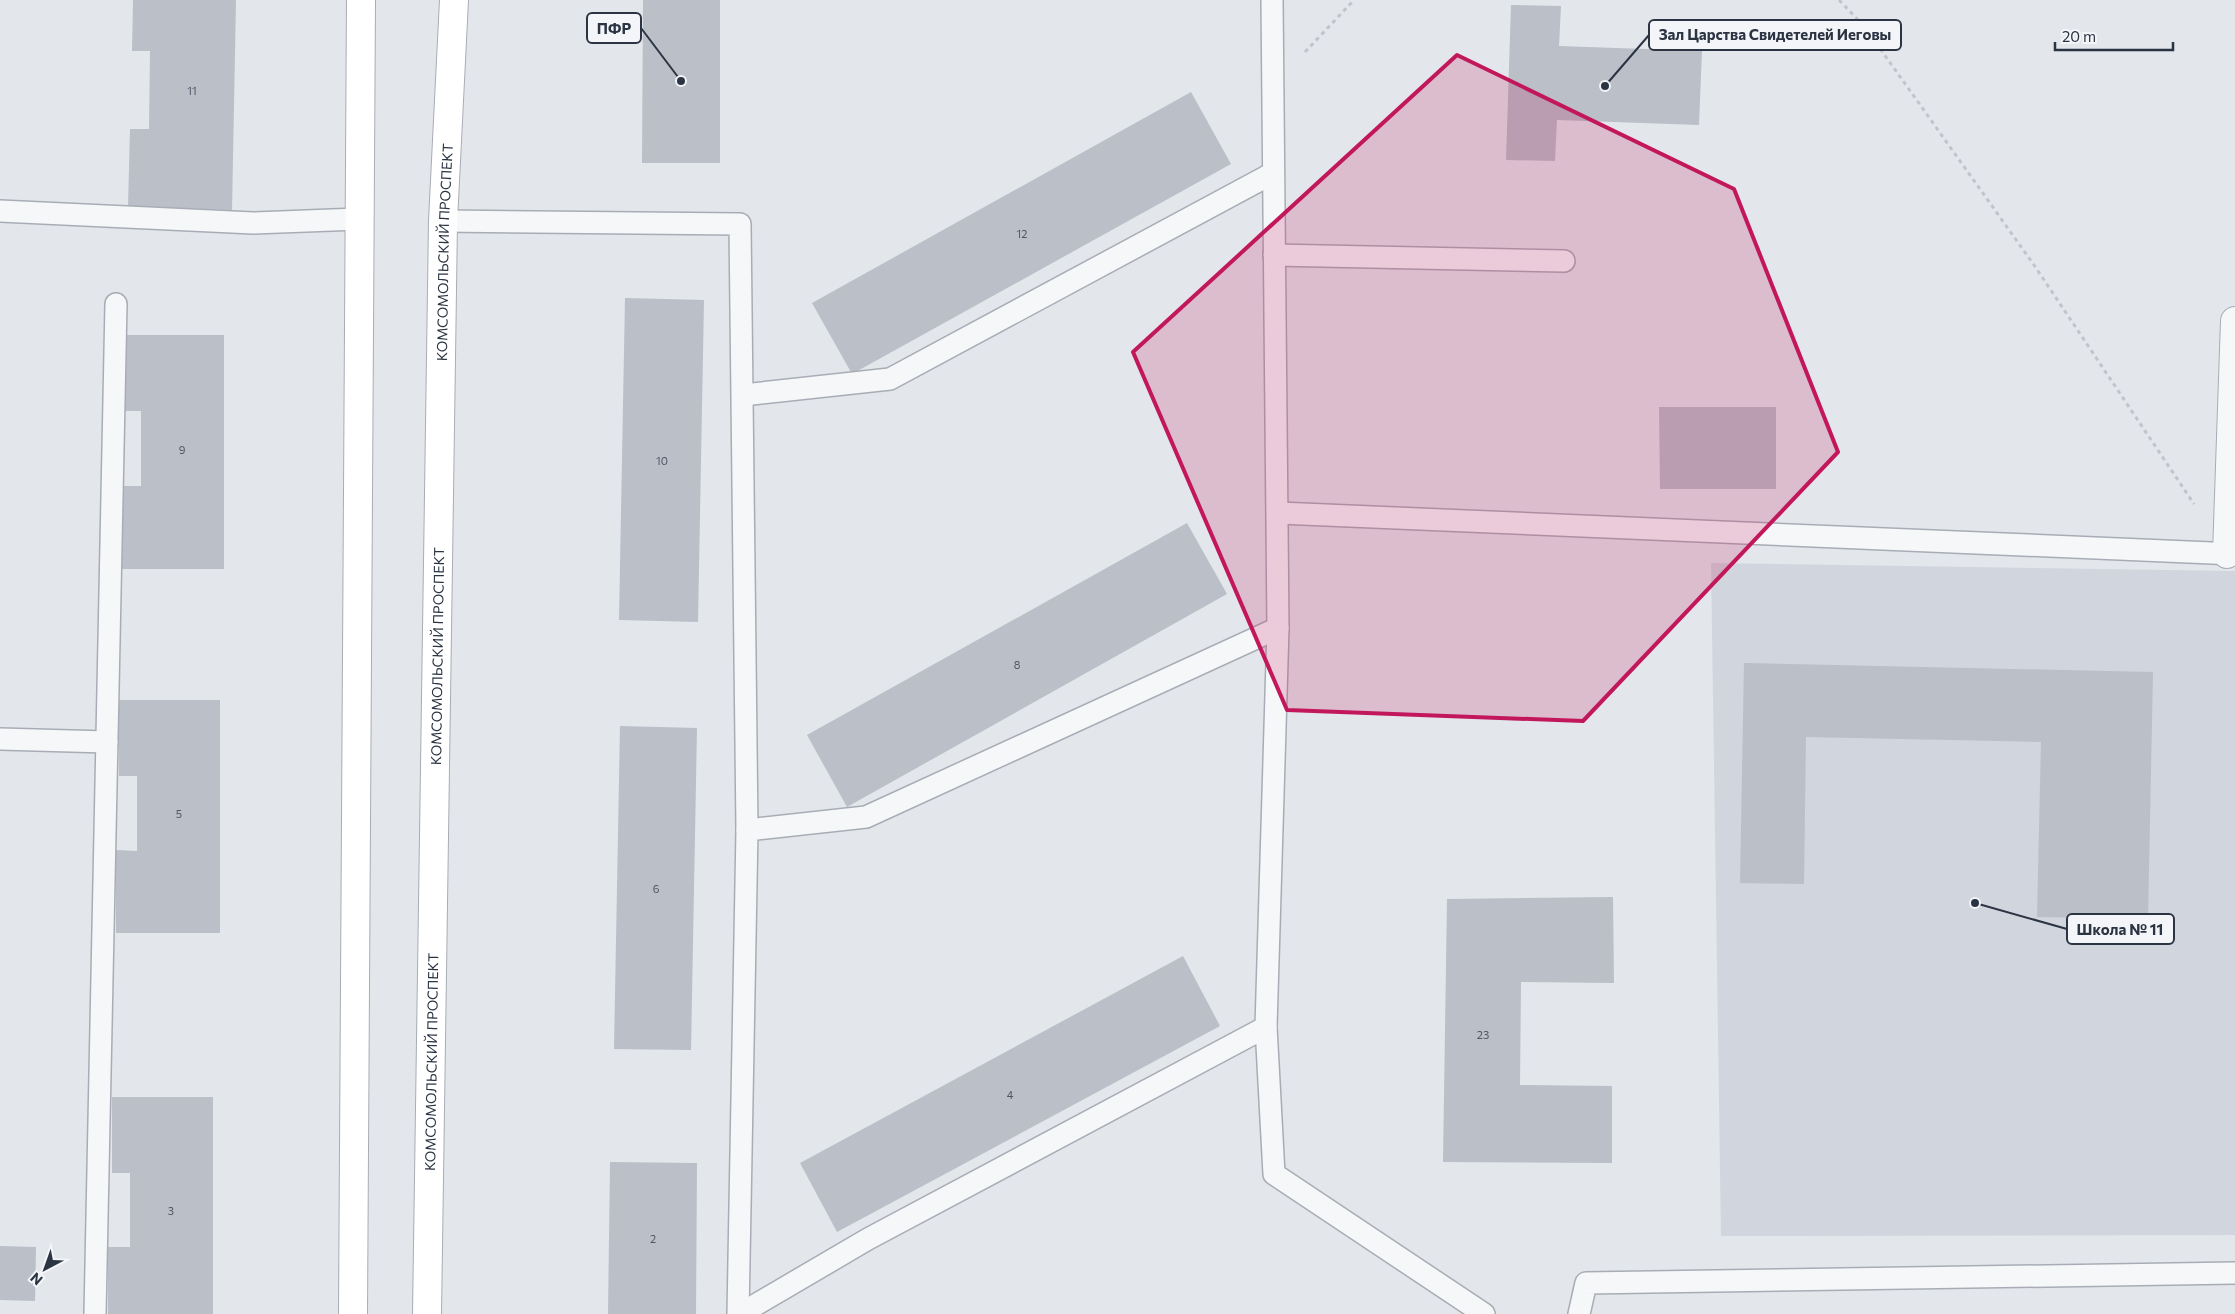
<svg xmlns="http://www.w3.org/2000/svg" width="2235" height="1314" font-family="Commissioner,sans-serif">
  <style>
    .built { fill: #d1d5dd }
    .building { fill: #babfc8 }
    .lines { fill: none; stroke-linecap: round; stroke-linejoin: round }
    .lane-casing { stroke: #a8adb5; stroke-width: 24 }
    .street-casing { stroke: #a8adb5; stroke-width: 30 }
    .secondary-casing { stroke: #a8adb5; stroke-width: 30 }
    .path { stroke: #c1c4ca; stroke-width: 3; stroke-dasharray: 4 4; stroke-linecap: butt }
    .lane { stroke: #f6f7f9; stroke-width: 21 }
    .street { stroke: #f6f7f9; stroke-width: 28 }
    .secondary { stroke: #fff; stroke-width: 28 }
    .marked { fill: #c2185b; fill-opacity: 0.2; stroke: #c2185b; stroke-width: 4; stroke-linejoin: round }
    .labels { text-anchor: middle; dominant-baseline: central; stroke-width: 5; stroke-linejoin: round; paint-order: stroke }
    .number-label { font-size: 11px; fill: #4f5764 }
    .street-label { font-size: 14px; fill: #2b3443; stroke: #f3f5f8 }
    .leader { fill: none; stroke: #2b3443; stroke-width: 2 }
    .callout-dot { fill: #2b3443; stroke: #f3f5f8; stroke-width: 2 }
    .callout { fill: #f3f5f8; stroke: #2b3443; stroke-width: 2 }
    .callout-label { font-size: 15px; text-anchor: middle; font-weight: bold; fill: #2b3443 }
  </style>
  <rect width="100%" height="100%" fill="#e3e6eb"/>
  <!-- built -->
  <path class="built" d="M1711,563l524,8v664l-514,1z"/>
  <!-- building -->
  <g class="building">
    <path d="M133,0h103l-4,210 -104,-3 2,-78h19l1,-78h-18z"/>
    <path d="M643,0h77v163h-78z"/>
    <path d="M1511,5l50,1 -2,40 143,5 -3,74 -142,-5 -2,41 -49,-1z"/>
    <path d="M1191,92l40,72 -379,210 -40,-71z"/>
    <path d="M625,298l79,2 -6,322 -79,-2z"/>
    <path d="M123,335h101v234h-105v-83h22v-75h-18z"/>
    <path d="M1659,407h117v82h-116z"/>
    <path d="M1187,523l40,71 -380,213 -40,-72z"/>
    <path d="M1744,663l409,9 -5,247 -111,-2 4,-175 -235,-5 -2,147 -64,-1z"/>
    <path d="M119,700h101v233h-104v-83l21,1v-75h-18z"/>
    <path d="M620,726l77,2 -6,322 -77,-1z"/>
    <path d="M1613,897l1,86 -93,-1 -1,103 92,1v77l-169,-1 4,-263z"/>
    <path d="M1183,956l37,70 -383,206 -37,-69z"/>
    <path d="M112,1097h101v217h-105v-67h22v-74h-18z"/>
    <path d="M610,1162l87,1 -1,151h-88z"/>
    <path d="M0,1246l36,1 -1,54 -35,-1z"/>
  </g>
  <g class="lines">
    <!-- lane casing -->
    <g class="lane-casing">
      <g id="lane">
        <path d="M1272,0l6,628 -12,399 8,147 210,140"/>
        <path d="M0,211l253,12 105,-4"/>
        <path d="M443,221l297,3 7,606 -9,484"/>
        <path d="M1274,255l290,6"/>
        <path d="M743,395l147,-16 383,-206"/>
        <path d="M1279,513l956,41"/>
        <path d="M0,739l107,3"/>
        <path d="M747,830l119,-13 412,-189"/>
        <path d="M95,1314l21,-1010"/>
        <path d="M740,1314l128,-75 398,-212"/>
        <path d="M1579,1314l7,-31 649,-10"/>
      </g>
    </g>
    <!-- street casing -->
    <g class="street-casing">
      <path id="street" d="M2227,554l8,-233"/>
    </g>
    <!-- secondary casing -->
    <g class="secondary-casing">
      <g id="secondary">
        <path d="M353,1314l8,-1314"/>
        <path id="s1" d="M427,1314l16,-1093 11,-221"/>
      </g>
    </g>
    <!-- path -->
    <g class="path">
      <path d="M1839,0l25,26 170,239 160,239"/>
      <path d="M1305,52l49,-52"/>
    </g>
    <!-- lane -->
    <use href="#lane" class="lane"/>
    <!-- street -->
    <use href="#street" class="street"/>
    <!-- secondary -->
    <use href="#secondary" class="secondary"/>
  </g>
  <!-- marked area -->
  <path class="marked" d="M1457,55l277,134 104,263 -255,269 -296,-11 -154,-358z"/>
  <g class="labels">
    <!-- number labels -->
    <g class="number-label">
      <text x="192" y="90">11</text>
      <text x="1022" y="233">12</text>
      <text x="182" y="449">9</text>
      <text x="662" y="460">10</text>
      <text x="1017" y="664">8</text>
      <text x="179" y="813">5</text>
      <text x="656" y="888">6</text>
      <text x="1483" y="1034">23</text>
      <text x="1010" y="1094">4</text>
      <text x="171" y="1210">3</text>
      <text x="653" y="1238">2</text>
    </g>
    <!-- street labels -->
    <g class="street-label">
      <text stroke="none"><textPath href="#s1" startOffset="1062">КОМСОМОЛЬСКИЙ ПРОСПЕКТ</textPath></text>
      <text stroke="none"><textPath href="#s1" startOffset="658">КОМСОМОЛЬСКИЙ ПРОСПЕКТ</textPath></text>
      <text stroke="none"><textPath href="#s1" startOffset="252">КОМСОМОЛЬСКИЙ ПРОСПЕКТ</textPath></text>
    </g>
  </g>
  <!-- callouts -->
  <path class="leader" d="M681 81L641 28M1605 86L1649 35M1975 903L2067 929"/>
  <g class="callout-dot">
    <circle cx="681" cy="81" r="5"/>
    <circle cx="1605" cy="86" r="5"/>
    <circle cx="1975" cy="903" r="5"/>
  </g>
  <g class="callout">
    <rect x="587" y="13" width="54" height="30" rx="5"/>
    <rect x="1649" y="20" width="252" height="30" rx="5"/>
    <rect x="2067" y="914" width="107" height="30" rx="5"/>
  </g>
  <g class="callout-label">
    <text x="614" y="34">ПФР</text>
    <text x="1775" y="40">Зал Царства Свидетелей Иеговы</text>
    <text x="2120" y="935">Школа № 11</text>
  </g>
  <!-- north arrow -->
  <g transform="translate(45 1269) rotate(221)" stroke="#f3f5f8" stroke-width="4" paint-order="stroke">
  <path d="M0-4L9 19L0 12L-9 19Z" fill="#2b3443"/>
  <text y="-8" font-size="14" font-weight="bold" text-anchor="middle" fill="#2b3443">N</text>
  </g>
  <!-- scale -->
  <path d="M2055 42v8h118v-8" fill="none" stroke="#2b3443" stroke-width="2.5"/>
  <text x="2062" y="42" font-size="15" fill="#2b3443" stroke="#f3f5f8" stroke-width="4" paint-order="stroke">20 m</text>
</svg>
